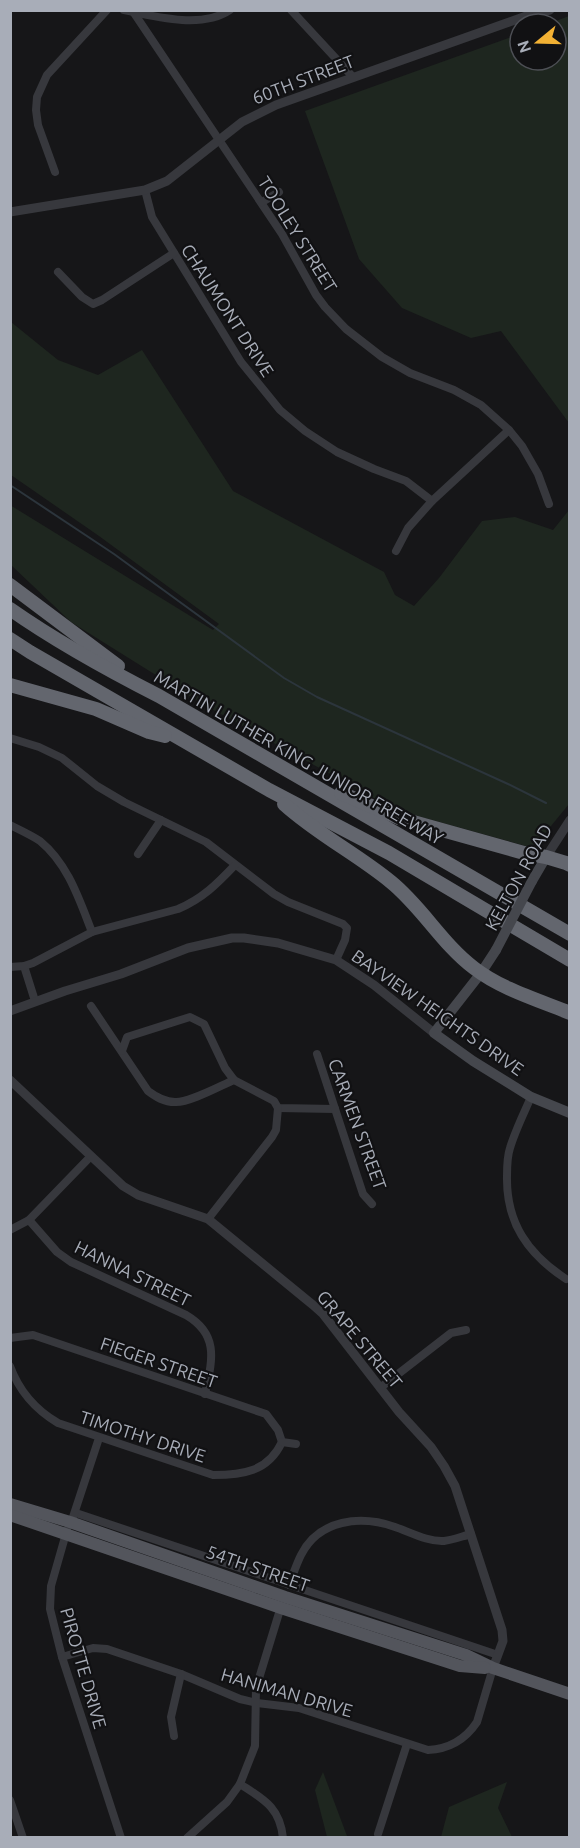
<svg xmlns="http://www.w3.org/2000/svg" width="580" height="1848" font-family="Ubuntu,sans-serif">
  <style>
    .green { fill: #1e261f }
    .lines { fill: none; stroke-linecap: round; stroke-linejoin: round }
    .stream { stroke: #2c353c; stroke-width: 2 }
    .minor { stroke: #37383d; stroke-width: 8 }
    .tertiary { stroke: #37383d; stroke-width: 9 }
    .secondary { stroke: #45474d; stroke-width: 10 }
    .primary { stroke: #53555c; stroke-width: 12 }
    .motorway { stroke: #63666e; stroke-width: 14 }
    .secondary-bridge { stroke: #45474d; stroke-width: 10 }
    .labels { text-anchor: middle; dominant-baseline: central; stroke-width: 4.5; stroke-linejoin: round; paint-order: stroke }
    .street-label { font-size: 18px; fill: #a8adb8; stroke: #111113 }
  </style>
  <rect width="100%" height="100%" fill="#161618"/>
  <!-- green -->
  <g class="green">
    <path d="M569,16h1l-1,407 -68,-92 -30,7 -69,-30 -43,-49 -54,-148 215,-77v26h36v-36h-8z"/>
    <path d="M11,322l47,38 40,15 44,-25 91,141 151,81 11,23 19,11 25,-28 43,-57 33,-4 38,13 16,-20v294l-36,44 -137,-38 -197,-108 -128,-80 -60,-57 -1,-60 203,125 6,-6 -120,-88 -88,-61z"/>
    <path d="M323,1772l24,64v1h-20l-12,-47z"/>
    <path d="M507,1782l-9,26 14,29h-71l8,-30z"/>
  </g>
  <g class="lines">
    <!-- stream -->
    <path class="stream" d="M10,485l104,69 170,124 33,19 191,87 38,19"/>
    <!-- minor -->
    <g class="minor">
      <path d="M124,10c32,7 78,19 106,0"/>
      <path d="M132,10l150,224 34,61 9,12 21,22 36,28 28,16 44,17 27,15 28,25 13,16 16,28 11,30"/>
      <path d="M291,10l62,67"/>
      <path d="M55,172l-17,-47 -2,-15 1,-13 10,-22 60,-65"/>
      <path d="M145,190l7,27 89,145 39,48 25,21 32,21 37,17 32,12 26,20"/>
      <path d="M262,202l17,-10"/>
      <path d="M58,272l24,25 11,7 9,-4 72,-47"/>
      <path d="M396,551l12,-23 24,-27 77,-71"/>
      <path d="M10,738l29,9 23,11 35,28 27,16 82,40 68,52 14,8 55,22 4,4 -2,12 -9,20"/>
      <path d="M10,825c10,5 21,10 30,16 28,23 39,58 52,91"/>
      <path d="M138,854l23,-34"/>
      <path d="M24,966l11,35"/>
      <path d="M10,967l14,-1 9,-3 59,-31 86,-23c24,-10 39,-25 57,-44"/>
      <path d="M91,1006l57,85c8,6 16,11 27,11 14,1 45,-16 59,-22"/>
      <path d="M122,1051l5,-14 63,-20 14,7 21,44 9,12 40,21 4,7 57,1"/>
      <path d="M317,1054l46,140 9,10"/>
      <path d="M531,1097c-7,16 -16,34 -21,51 -3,9 -3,19 -3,28 -1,47 21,78 59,103"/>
      <path d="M208,1219l64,-82 4,-7 2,-22"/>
      <path d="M29,1220l28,32 14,10 115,53c34,20 26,46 19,79"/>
      <path d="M10,1230l19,-10 62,-64"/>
      <path d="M10,1338l23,-3 233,79 12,16 4,12"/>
      <path d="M10,1366c9,25 26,44 48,57l155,52c29,0 55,-3 69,-33"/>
      <path d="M380,1388l71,-55 15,-3"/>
      <path d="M282,1442l14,2"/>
      <path d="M76,1513l422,142"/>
      <path d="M73,1517l26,-79"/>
      <path d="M67,1530l-16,56 -1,23 12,48 59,181"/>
      <path d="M289,1585c4,-10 7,-20 12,-30 18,-36 60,-40 94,-28 15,5 33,15 49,14 9,-1 19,-5 27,-7"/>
      <path d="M62,1657l31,-9 14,1 74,25 59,25 17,4 42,5 129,42c21,-1 37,-10 49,-28l16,-54"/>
      <path d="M174,1736l-3,-19 10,-43"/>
      <path d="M240,1784c23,15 40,23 43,54"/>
      <path d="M10,1800l13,38"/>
      <path d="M378,1834l29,-90"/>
      <path d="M187,1838l40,-36 13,-18 15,-38 1,-58 23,-75"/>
    </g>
    <!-- tertiary -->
    <g class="tertiary">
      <path d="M10,212l135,-22 22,-9 75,-59 34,-17 253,-90 21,-5"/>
      <path d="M546,857l24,-37"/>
      <path d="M10,1011l55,-20 56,-17 67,-26 44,-10h12l34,5 58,17 38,25 60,48"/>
      <path d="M10,1080l113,106 15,9 70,24 105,86 10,9 76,98 32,35 13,19 11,20 47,144 1,11 -10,27"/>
    </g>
    <!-- secondary -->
    <g class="secondary">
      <path d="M532,881l14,-24"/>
      <path d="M496,950l-15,23 -47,60 39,28 58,36 39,16"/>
    </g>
    <!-- primary -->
    <g class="primary">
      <path d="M10,1504l60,18 215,75 181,58 27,13 77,26"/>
      <path d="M10,1515l271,93 179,58 25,2"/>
    </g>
    <!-- motorway -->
    <g class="motorway">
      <path d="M10,585l108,81"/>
      <path d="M10,609c47,33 98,61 149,87l411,238"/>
      <path d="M10,639l20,13 239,138 120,63 181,107"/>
      <path d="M10,685l86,24 53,23 16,4"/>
      <path d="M341,793l58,25 125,35 22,4 20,6 4,2"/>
      <path d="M284,804c33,30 73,50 107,78 31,25 51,62 83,86 27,21 64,32 96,45"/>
    </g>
    <!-- secondary-bridge -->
    <path class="secondary-bridge" d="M496,950l36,-69"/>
  </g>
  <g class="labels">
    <!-- street labels -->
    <g class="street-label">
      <text transform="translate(303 79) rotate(-21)">60TH STREET</text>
      <text transform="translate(298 234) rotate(58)">TOOLEY STREET</text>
      <text transform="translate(228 310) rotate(57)">CHAUMONT DRIVE</text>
      <text transform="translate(299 757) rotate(30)">MARTIN LUTHER KING JUNIOR FREEWAY</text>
      <text transform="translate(518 877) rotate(-61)">KELTON ROAD</text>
      <text transform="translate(438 1012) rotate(35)">BAYVIEW HEIGHTS DRIVE</text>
      <text transform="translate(358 1124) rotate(70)">CARMEN STREET</text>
      <text transform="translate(133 1273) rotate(26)">HANNA STREET</text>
      <text transform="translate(360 1339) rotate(50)">GRAPE STREET</text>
      <text transform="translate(159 1362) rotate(19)">FIEGER STREET</text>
      <text transform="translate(143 1436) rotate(18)">TIMOTHY DRIVE</text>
      <text transform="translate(258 1568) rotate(19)">54TH STREET</text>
      <text transform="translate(84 1668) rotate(74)">PIROTTE DRIVE</text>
      <text transform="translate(287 1692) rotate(16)">HANIMAN DRIVE</text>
    </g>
  </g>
  <!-- border -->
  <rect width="580" height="1848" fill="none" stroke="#a8adb8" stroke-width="24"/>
  <!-- north arrow -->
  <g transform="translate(538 42) rotate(251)"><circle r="28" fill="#111113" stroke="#4d4f55" stroke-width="1.5"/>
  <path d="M0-4.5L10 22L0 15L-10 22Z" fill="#f2b134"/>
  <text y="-9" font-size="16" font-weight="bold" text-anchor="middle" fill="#a8adb8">N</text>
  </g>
</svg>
